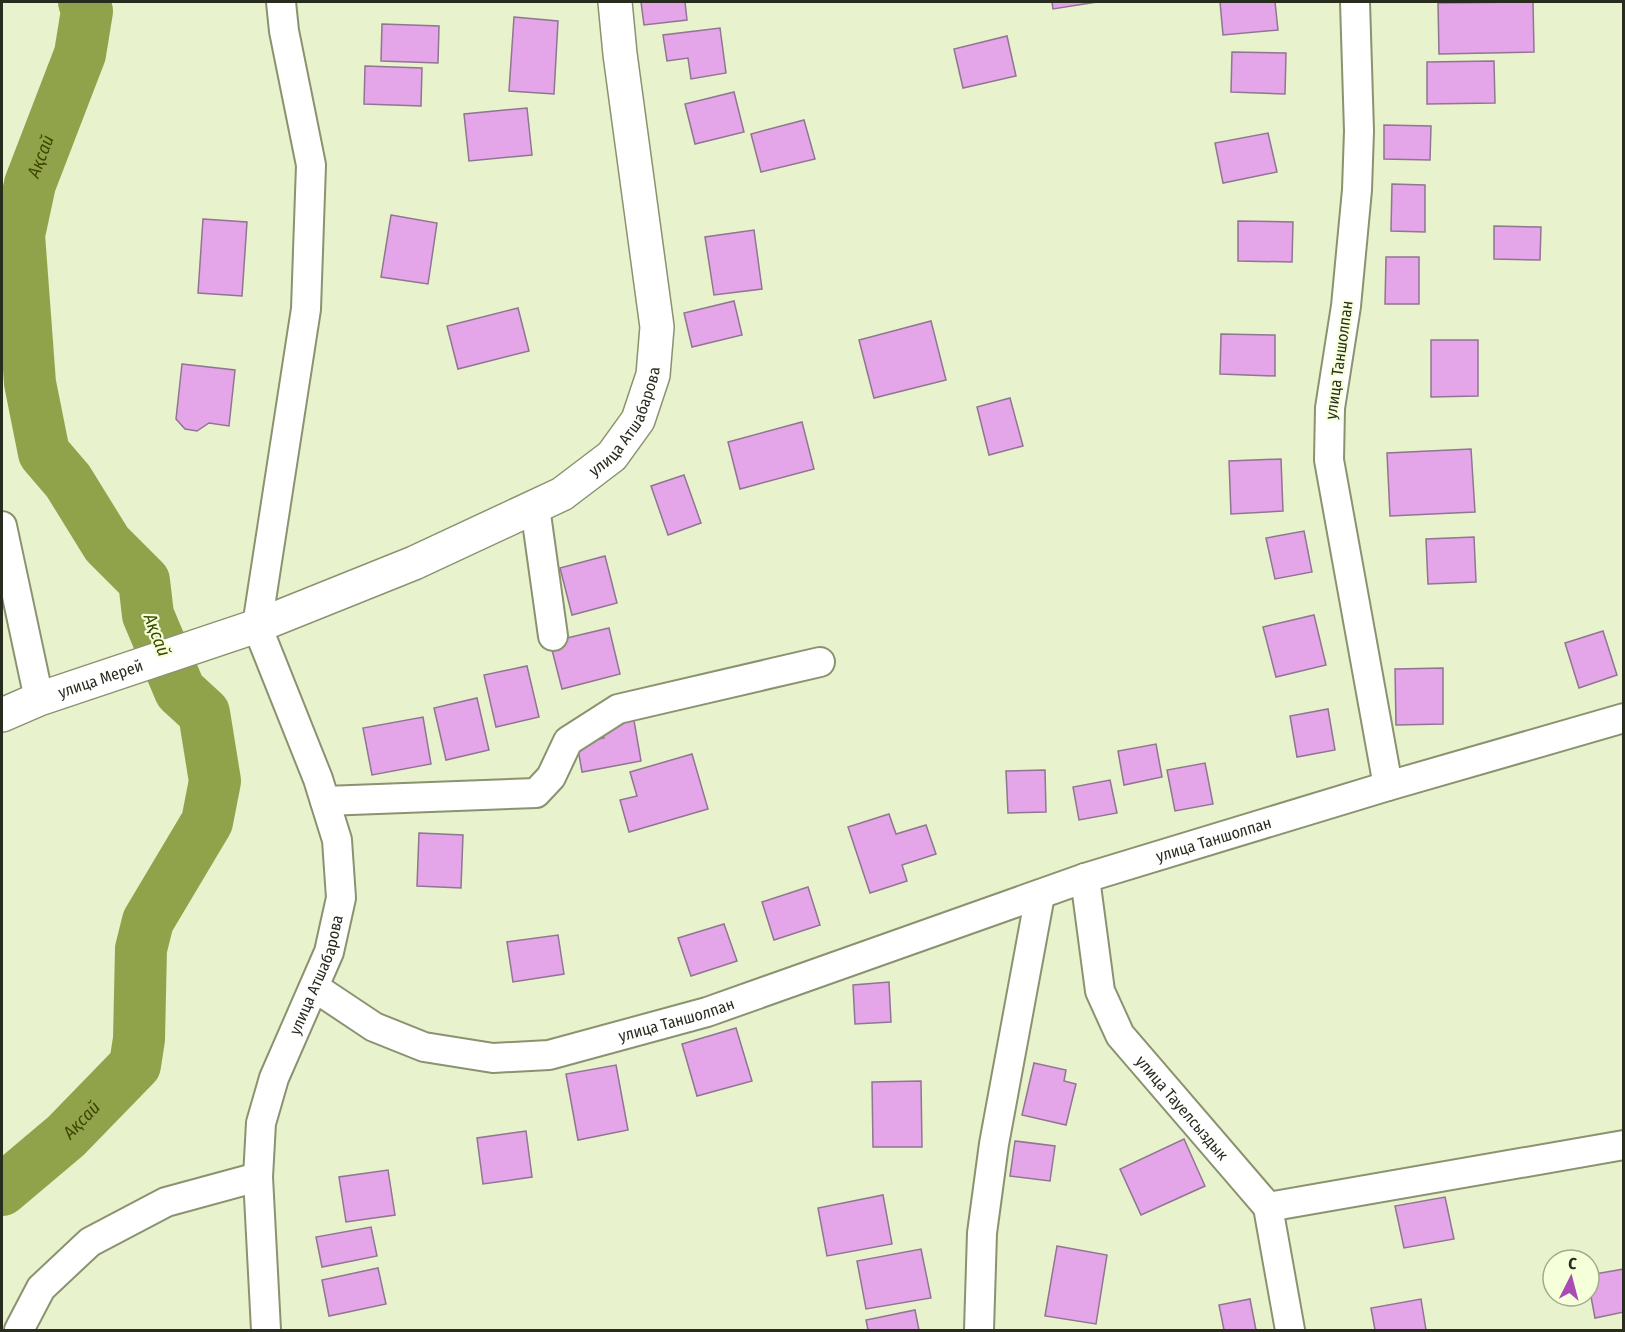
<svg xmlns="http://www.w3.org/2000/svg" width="1625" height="1332" font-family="'Fira Sans Condensed',sans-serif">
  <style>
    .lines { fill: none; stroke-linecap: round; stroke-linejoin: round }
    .river { stroke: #91a34a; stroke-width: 52 }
    .building { fill: #e4a5e9; stroke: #8f7691; stroke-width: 1.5 }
    .minor-casing { stroke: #8a9270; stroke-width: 32 }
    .major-casing { stroke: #8a9270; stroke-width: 36 }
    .minor { stroke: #fff; stroke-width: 28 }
    .major { stroke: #fff; stroke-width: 33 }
    .labels { text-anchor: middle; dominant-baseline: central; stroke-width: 4.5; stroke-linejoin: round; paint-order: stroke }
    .street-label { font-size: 16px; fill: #282c1e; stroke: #f5ffd9 }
    .water-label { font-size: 18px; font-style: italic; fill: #3c4701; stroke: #f5ffd9 }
  </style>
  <rect width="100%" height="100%" fill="#e8f2cc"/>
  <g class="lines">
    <!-- river -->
    <path class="river" id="s1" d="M2,1190l64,-54 69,-71 4,-26 2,-90 7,-28 59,-99 8,-41 -11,-68 -24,-22 -32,-76 -4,-34 -37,-37 -39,-63 -24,-28 -14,-70 -11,-148 11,-51 50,-130 7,-43 -3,-9"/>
  </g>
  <!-- building -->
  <g class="building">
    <path d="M641,2h44l2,18 -43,5z"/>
    <path d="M1052,2h45l-44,7z"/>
    <path d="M1220,2h55l3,28 -55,5z"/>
    <path d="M1533,2l1,50 -95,2 -1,-51z"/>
    <path d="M514,17l44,4 -4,73 -45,-3z"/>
    <path d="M382,24l57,2 -1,37 -57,-2z"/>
    <path d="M720,28l6,45 -35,6 -3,-21 -21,3 -4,-26z"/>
    <path d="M1007,36l9,40 -53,12 -9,-39z"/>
    <path d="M1232,52l54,1 -1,41 -54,-2z"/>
    <path d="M1494,61l1,42 -68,1v-42z"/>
    <path d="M365,66l57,2 -1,38 -57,-2z"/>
    <path d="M734,92l10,40 -49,12 -10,-40z"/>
    <path d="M527,108l5,47 -63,6 -5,-47z"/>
    <path d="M804,120l11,39 -54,13 -10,-38z"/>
    <path d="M1384,125l47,1 -1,34 -46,-1z"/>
    <path d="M1268,133l9,39 -54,11 -8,-40z"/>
    <path d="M1392,184l33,1v47l-34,-1z"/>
    <path d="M391,215l46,8 -9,61 -47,-7z"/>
    <path d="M203,219l44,3 -5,74 -44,-3z"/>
    <path d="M1238,221l55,1 -1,40 -54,-1z"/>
    <path d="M1494,226l47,1 -1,33 -46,-1z"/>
    <path d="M754,230l8,59 -48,6 -9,-58z"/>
    <path d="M1386,257h33v47h-34z"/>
    <path d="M734,301l8,34 -50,12 -8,-34z"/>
    <path d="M518,308l11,43 -71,18 -11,-43z"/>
    <path d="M931,321l15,59 -72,18 -15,-58z"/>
    <path d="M1221,334l54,1v41l-55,-2z"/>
    <path d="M1431,340h47v56l-47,1z"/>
    <path d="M182,364l53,6 -6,56 -20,-3 -12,8 -12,-2 -9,-10z"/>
    <path d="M1010,398l13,48 -34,9 -12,-48z"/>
    <path d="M802,422l12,47 -74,20 -12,-47z"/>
    <path d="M1471,449l4,63 -85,4 -3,-63z"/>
    <path d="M1281,459l2,52 -52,3 -2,-53z"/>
    <path d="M684,475l17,48 -33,12 -17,-49z"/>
    <path d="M1304,531l8,41 -37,7 -9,-41z"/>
    <path d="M1474,537l2,45 -48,2 -2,-45z"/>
    <path d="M605,556l12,47 -45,12 -12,-47z"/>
    <path d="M1314,615l12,50 -50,12 -13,-50z"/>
    <path d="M609,628l11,46 -58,15 -12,-47z"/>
    <path d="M1603,631l14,44 -38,13 -14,-45z"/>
    <path d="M527,666l12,51 -43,10 -12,-52z"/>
    <path d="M1443,668v56l-47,1 -1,-56z"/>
    <path d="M477,698l12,52 -43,10 -12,-52z"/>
    <path d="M1328,709l7,41 -38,7 -7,-41z"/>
    <path d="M633,715l8,46 -59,11 -5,-29 27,-5 -3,-17z"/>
    <path d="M423,717l8,47 -59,11 -9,-47z"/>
    <path d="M1156,744l6,33 -38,8 -6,-34z"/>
    <path d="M692,754l16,55 -79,23 -9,-32 17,-4 -7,-24z"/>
    <path d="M1205,763l8,41 -38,7 -8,-41z"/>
    <path d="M1045,770l1,42 -38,1 -2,-42z"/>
    <path d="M1110,780l7,33 -38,7 -6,-33z"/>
    <path d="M889,814l7,20 30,-9 10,29 -34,11 5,16 -37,12 -22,-66z"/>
    <path d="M419,833l44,2 -2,53 -44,-2z"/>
    <path d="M808,887l12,38 -46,15 -12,-38z"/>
    <path d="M724,924l13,37 -46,15 -13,-38z"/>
    <path d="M558,935l6,39 -51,8 -6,-40z"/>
    <path d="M889,982l2,40 -36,2 -2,-39z"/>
    <path d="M736,1028l16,53 -55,15 -15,-52z"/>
    <path d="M1034,1063l32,7 -2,11 12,3 -10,41 -44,-10z"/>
    <path d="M616,1065l12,65 -50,10 -12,-66z"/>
    <path d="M921,1081l1,66h-49l-1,-65z"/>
    <path d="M526,1131l6,46 -49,7 -6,-46z"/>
    <path d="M1184,1139l21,47 -64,29 -21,-46z"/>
    <path d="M1015,1141l40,5 -5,35 -40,-5z"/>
    <path d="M388,1170l7,45 -49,7 -7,-45z"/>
    <path d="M883,1195l9,49 -65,12 -9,-48z"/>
    <path d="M1445,1197l9,42 -50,9 -9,-42z"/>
    <path d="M371,1227l6,29 -55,11 -6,-30z"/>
    <path d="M1057,1246l50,9 -11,69 -51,-8z"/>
    <path d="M921,1249l10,49 -65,11 -9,-48z"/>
    <path d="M378,1268l8,36 -57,12 -7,-36z"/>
    <path d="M1624,1269v43l-29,6 -6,-32v-11z"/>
    <path d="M1250,1299l6,31h-32l-5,-25z"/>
    <path d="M1421,1299l5,31h-51l-4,-22z"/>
    <path d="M915,1310l4,20h-51l-2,-10z"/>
  </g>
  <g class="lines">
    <!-- minor casing -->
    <g class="minor-casing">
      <g id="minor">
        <path d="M1355,2l4,129 -2,59 -11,116 -16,102 -1,52 59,326"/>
        <path d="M535,507l18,129"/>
        <path d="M2,526l37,173"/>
        <path d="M325,801l211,-8 15,-16 17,-36 50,-32 202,-47"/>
        <path id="s2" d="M1085,878l15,113 20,44 148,172 22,123"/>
        <path id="s3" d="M314,987l60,40 50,20 69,11 56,-3 158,-43 378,-134 303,-92 236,-68"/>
        <path d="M1268,1207l356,-62"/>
        <path d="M19,1330l22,-42 49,-46 76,-40 92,-25"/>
        <path id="s4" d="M266,1330l-8,-153 3,-54 13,-45 55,-126 12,-54 -4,-58 -19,-61 -61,-153 49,-317 5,-144 -27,-134 -3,-29"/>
        <path d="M979,1330l3,-97 12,-89 46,-249"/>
      </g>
    </g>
    <!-- major casing -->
    <g class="major-casing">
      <g id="major">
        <path id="s5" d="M2,715l37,-16 218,-73 157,-63 148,-69 50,-38 26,-36 15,-45 4,-48 -37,-273 -5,-52"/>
      </g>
    </g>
    <!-- minor -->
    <use href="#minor" class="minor"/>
    <!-- major -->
    <use href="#major" class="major"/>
  </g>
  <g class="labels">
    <!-- street labels -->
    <g class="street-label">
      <text transform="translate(1339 360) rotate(-82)">улица Таншолпан</text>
      <text stroke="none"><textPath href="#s5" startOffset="702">улица Атшабарова</textPath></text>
      <text stroke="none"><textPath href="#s5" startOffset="105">улица Мерей</textPath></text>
      <text stroke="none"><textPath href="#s3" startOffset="951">улица Таншолпан</textPath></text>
      <text stroke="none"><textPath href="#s4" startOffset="366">улица Атшабарова</textPath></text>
      <text stroke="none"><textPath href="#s3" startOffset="384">улица Таншолпан</textPath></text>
      <text stroke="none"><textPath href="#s2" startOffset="258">улица Тауелсыздык</textPath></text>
    </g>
    <!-- water labels -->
    <g class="water-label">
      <text stroke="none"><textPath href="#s1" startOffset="1168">Ақсай</textPath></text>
      <text transform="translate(157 635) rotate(69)">Ақсай</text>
      <text stroke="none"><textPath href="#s1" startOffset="106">Ақсай</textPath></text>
    </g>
  </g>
  <!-- border -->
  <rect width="1625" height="1332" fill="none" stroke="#282c1e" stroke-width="6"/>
  <!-- north arrow -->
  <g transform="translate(1571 1278) rotate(6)"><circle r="28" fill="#f5ffd9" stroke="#a3ab8e" stroke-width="1.5"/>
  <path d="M0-4.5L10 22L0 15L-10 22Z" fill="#aa4ab3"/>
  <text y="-9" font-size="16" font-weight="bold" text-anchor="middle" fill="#282c1e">С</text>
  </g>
</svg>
